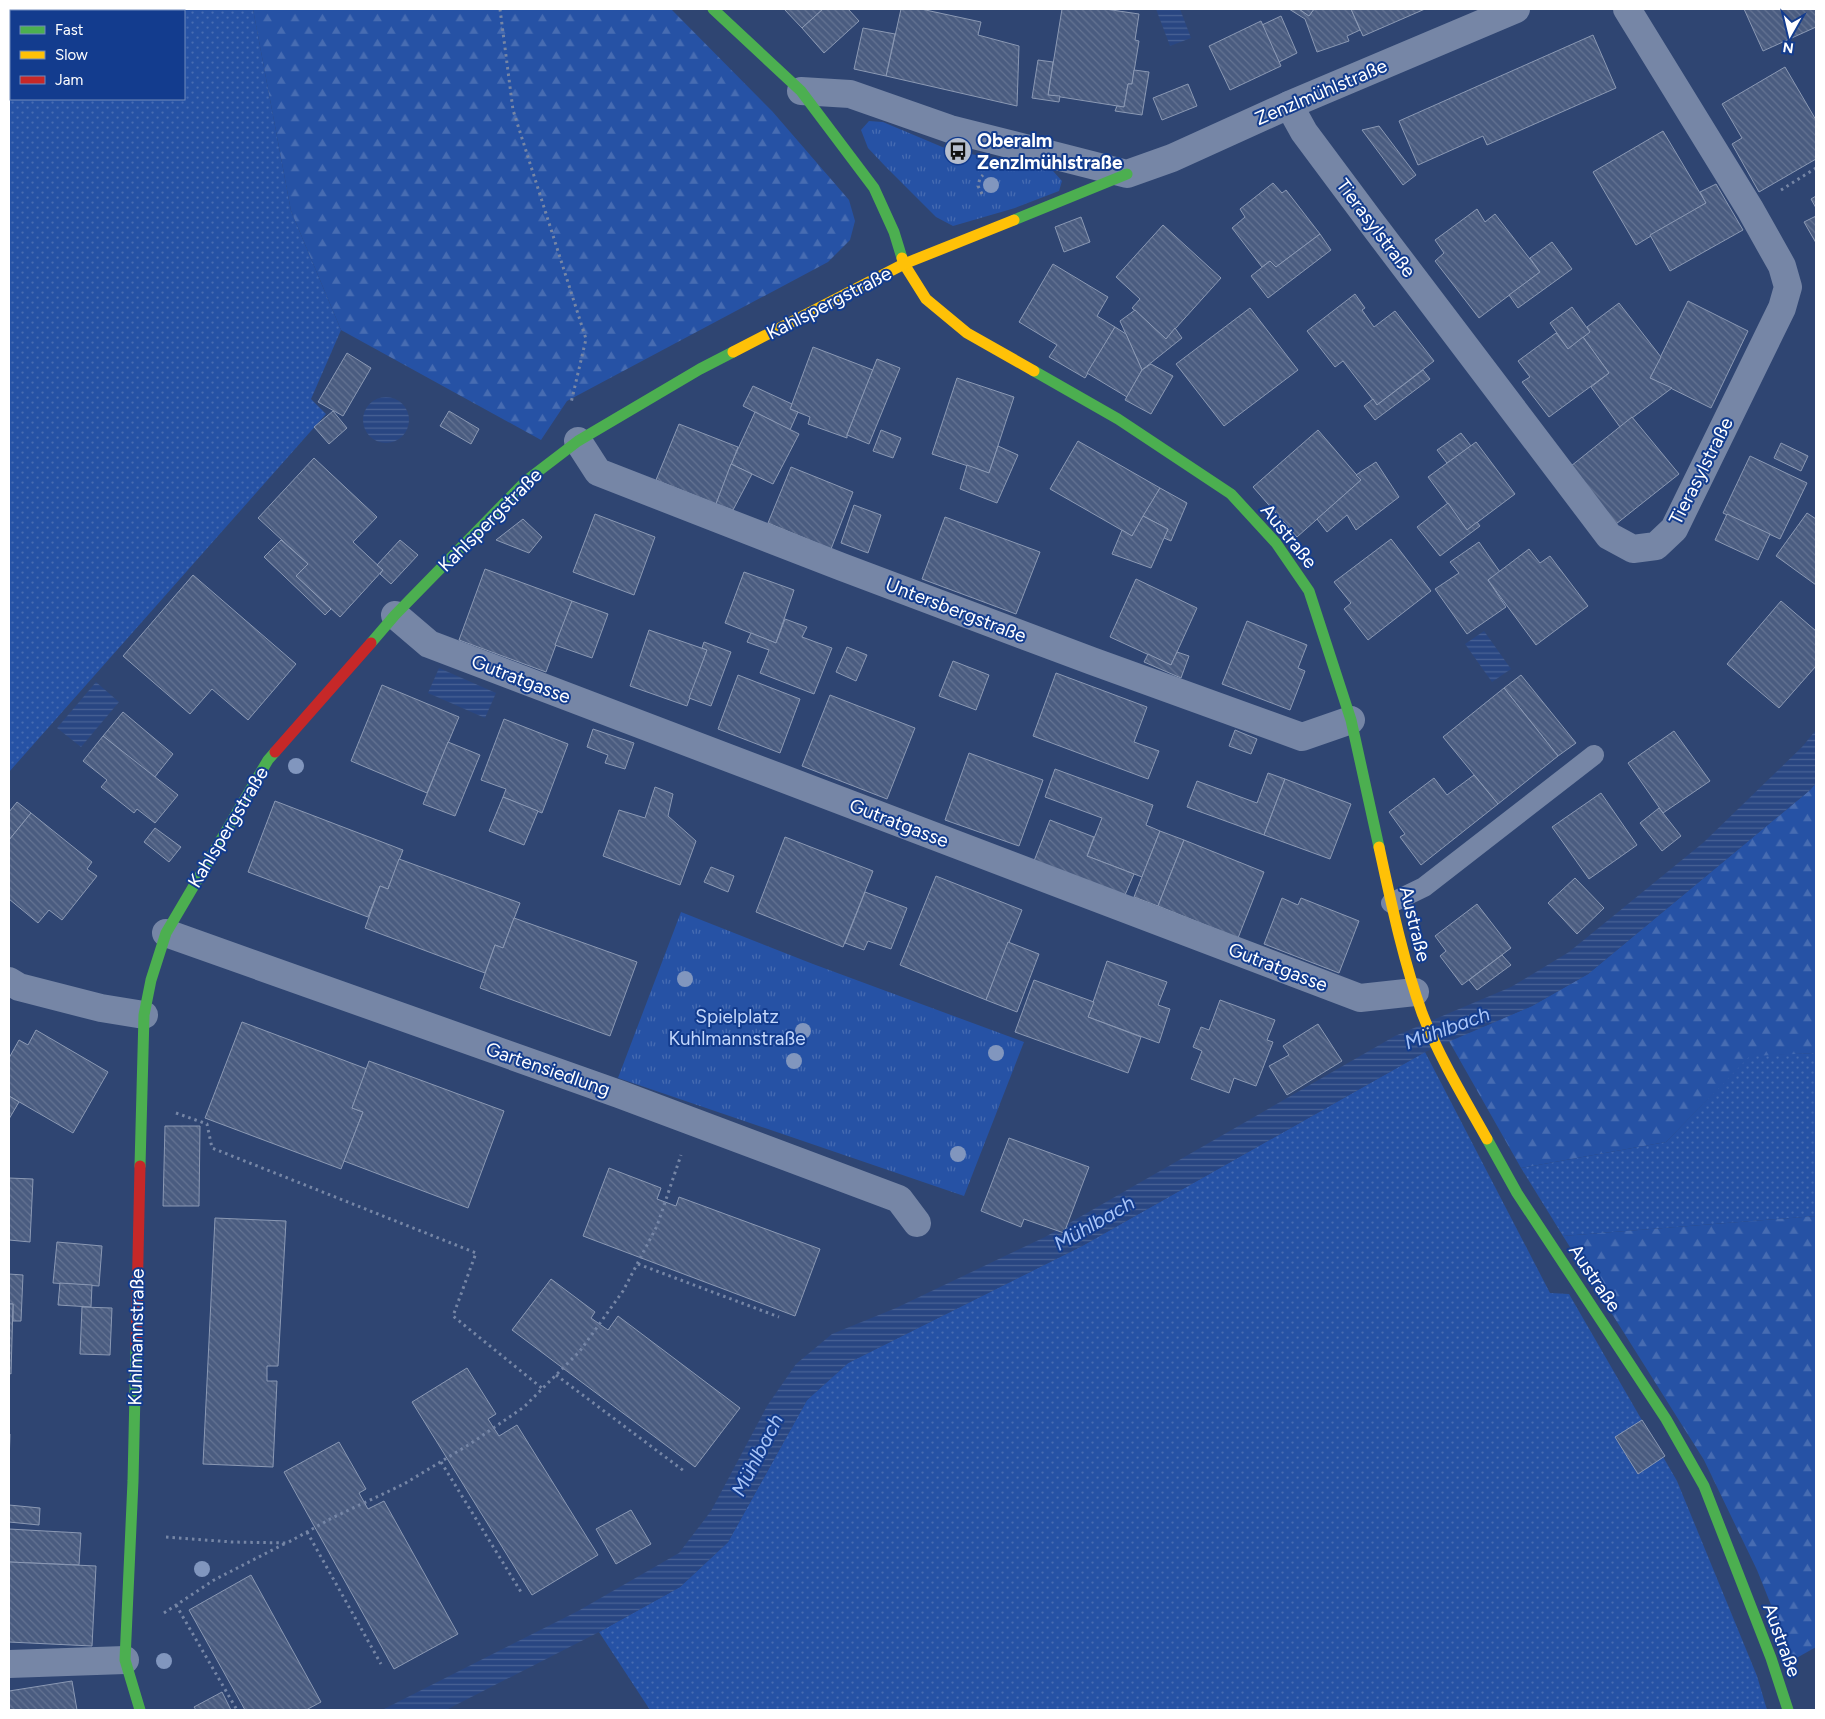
<svg xmlns="http://www.w3.org/2000/svg" width="1825" height="1719" font-family="Figtree,sans-serif">
  <style>
    .grass { fill: url(#grass-dots); fill-rule: evenodd }
    .forest { fill: url(#forest-firs) }
    .park { fill: url(#park-tufts) }
    .water { fill: url(#water-rules) }
    .building { fill: url(#building-back-hatch); stroke: #8b99b4 }
    .lines { fill: none; stroke-linecap: round; stroke-linejoin: round }
    .path { stroke: #7686a6; stroke-width: 3; stroke-dasharray: 2.5 4; stroke-linecap: butt }
    .lane { stroke: #7686a6; stroke-width: 20 }
    .street { stroke: #7686a6; stroke-width: 28 }
    .fast { stroke: #4caf50; stroke-width: 11 }
    .slow { stroke: #ffc107; stroke-width: 11 }
    .jam { stroke: #c62828; stroke-width: 11 }
    .tree { fill: #8196be }
    .labels { text-anchor: middle; dominant-baseline: central; stroke-width: 4; stroke-linejoin: round; paint-order: stroke }
    .street-label { font-size: 19px; fill: #fff; stroke: #133c8e }
    .poi-label { font-size: 19px; font-weight: bold; fill: #fff; stroke: #133c8e; text-anchor: start }
    .park-label { font-size: 19px; fill: #c4d8fc; stroke: #133c8e }
    .water-label { font-size: 20px; font-style: italic; fill: #a9c5f8; stroke: #133c8e }
  </style>
  <defs>
    <pattern id="grass-dots" width="8" height="8" patternUnits="userSpaceOnUse" patternTransform="scale(1.25)"><rect width="8" height="8" fill="#2652a5"/><path d="M2 2h.1M6 6h.1" fill="none" stroke="#476cb2" stroke-width="1.8" stroke-linecap="round"/></pattern>
    <pattern id="forest-firs" width="22" height="20" patternUnits="userSpaceOnUse" patternTransform="scale(1.25)"><rect width="22" height="20" fill="#2652a5"/><path d="M5 1l3.5 6h-7zM16 11l3.5 6h-7z" fill="#476cb2"/></pattern>
    <pattern id="park-tufts" width="24" height="20" patternUnits="userSpaceOnUse" patternTransform="scale(1.25)"><rect width="24" height="20" fill="#2652a5"/><path d="M3 7l-1-3M5 7V3M7 7l1-3M15 17l-1-3M17 17v-4M19 17l1-3" fill="none" stroke="#476cb2"/></pattern>
    <pattern id="water-rules" width="6" height="5" patternUnits="userSpaceOnUse" patternTransform="scale(1.25)"><rect width="6" height="5" fill="#294682"/><path d="M0 2.5h6" fill="none" stroke="#496295"/></pattern>
    <pattern id="building-back-hatch" width="6" height="6" patternUnits="userSpaceOnUse" patternTransform="scale(1.25)"><rect width="6" height="6" fill="#4a5c80"/><path d="M-1 5l2 2M0 0l6 6M5-1l2 2" fill="none" stroke="#657493"/></pattern>
  </defs>
  <rect width="100%" height="100%" fill="#2f4572"/>
  <!-- grass -->
  <g class="grass">
    <path d="M9,9h244l38,202 50,119 -30,69 15,15 -317,358zM11,11h173v88h-173z"/>
    <path d="M1425,1052l125,241 19,1 108,187 80,195 10,34h-1117l-51,-78 81,-45 48,-45 79,-142 41,-37 234,-117z"/>
    <path d="M1816,1053v163l-253,20 -42,-68 145,-26 84,-87z"/>
  </g>
  <!-- forest -->
  <g class="forest">
    <path d="M253,9h418l101,102 77,89 6,21 -5,19 -22,22 -261,139 -26,39 -200,-110 -50,-119z"/>
    <path d="M1816,783v270l-66,3 -84,86 -145,26 -72,-127 83,-35 56,-32 222,-184z"/>
    <path d="M1816,1216v431l-23,13 -36,-90 -53,-110 -141,-224z"/>
  </g>
  <!-- park -->
  <g class="park">
    <path d="M869,121l14,1 64,27 106,22 9,10 -3,10 -44,17 -62,18 -17,-9 -51,-51 -17,-18 -7,-18z"/>
    <path d="M681,912l132,52 211,78 -60,154 -346,-118z"/>
  </g>
  <!-- water -->
  <g class="water">
    <path d="M1156,9h24l11,29 -21,8z"/>
    <circle cx="386" cy="420" r="23"/>
    <path d="M1484,631l27,38 -19,13 -27,-38z"/>
    <path d="M439,668l57,25 -11,25 -57,-25z"/>
    <path d="M96,682l23,20 -38,45 -24,-19z"/>
    <path d="M1816,730v53l-6,7 -222,184 -56,32 -107,46 -343,194 -234,117 -41,37 -79,142 -48,45 -81,45 -153,78h-64l196,-99 101,-58 32,-42 56,-105 29,-42 36,-30 64,-26 149,-71 350,-201 116,-49 58,-35 135,-110 98,-95z"/>
  </g>
  <!-- building -->
  <g class="building">
    <path d="M784,9h39l-21,19z"/>
    <path d="M823,9h25l11,12 -35,32 -22,-25z"/>
    <path d="M901,9h20l60,13 -3,13 41,11 -2,60 -131,-30z"/>
    <path d="M1062,9h43l34,5 -4,26 4,1 -7,43h-4l-4,23 -76,-12z"/>
    <path d="M1289,9h10l10,7 5,-7h37l9,21 -13,6 2,5 -32,11 -12,-33z"/>
    <path d="M1299,9h15l-5,7z"/>
    <path d="M1351,9h74l-62,27z"/>
    <path d="M1744,9h72v18l-53,24z"/>
    <path d="M1281,16l16,37 -18,9 -17,-37z"/>
    <path d="M1261,21l20,45 -51,24 -21,-44z"/>
    <path d="M863,28l32,6 -9,42 -32,-7z"/>
    <path d="M1593,35l23,53 -129,57 -4,-9 -65,29 -19,-44z"/>
    <path d="M1038,60l15,2 -5,33 12,1 -1,6 -27,-4z"/>
    <path d="M1785,67l31,53v39l-57,33 -27,-48 10,-6 -20,-34z"/>
    <path d="M1134,70l15,2 -7,43 -27,-4 2,-5 7,1 4,-23h4z"/>
    <path d="M1188,84l9,22 -35,14 -9,-22z"/>
    <path d="M1379,126l37,49 -13,10 -41,-55z"/>
    <path d="M1663,131l43,72 -70,42 -43,-73z"/>
    <path d="M1273,183l9,10 4,-3 34,44 -44,33 -6,-6 -8,6 -30,-39 13,-11 -5,-8z"/>
    <path d="M1716,184l27,46 -73,41 -20,-36 56,-32 -6,-11z"/>
    <path d="M1816,196v12l-5,-9z"/>
    <path d="M1477,209l8,13 10,-8 45,58 -61,46 -44,-57 9,-8 -9,-13z"/>
    <path d="M1816,216v27l-12,-21z"/>
    <path d="M1081,217l9,25 -26,10 -9,-25z"/>
    <path d="M1163,225l58,53 -55,61 -34,-31 8,-9 -24,-22z"/>
    <path d="M1320,234l11,16 -63,48 -17,-22 19,-15 6,6z"/>
    <path d="M1552,242l20,27 -54,39 -9,-13 31,-23 -10,-14z"/>
    <path d="M1053,264l55,33 -11,19 18,11 -30,51 -36,-21 8,-12 -38,-23z"/>
    <path d="M1355,294l10,14 -3,2 12,17 21,-16 39,50 -57,44 -34,-44 -8,6 -28,-36z"/>
    <path d="M1688,301l60,30 -37,77 -61,-30z"/>
    <path d="M1619,303l42,54 -11,21 22,10 -52,39 -29,-40 18,-14 -26,-36 7,-5 -3,-5z"/>
    <path d="M1572,307l18,25 -22,17 -18,-26z"/>
    <path d="M1250,308l48,62 -74,56 -48,-62z"/>
    <path d="M1135,310l31,29 9,-11 7,10 -40,32 -22,-49z"/>
    <path d="M1115,327l11,7 16,36 -15,27 -40,-24z"/>
    <path d="M1556,333l12,16 15,-12 26,36 -60,44 -27,-35 8,-5 -12,-16z"/>
    <path d="M813,347l60,23 -26,65v3l-39,-14 2,-7 -20,-8z"/>
    <path d="M347,353l24,15 -28,48 -25,-14z"/>
    <path d="M877,359l23,9 -31,76 -22,-9z"/>
    <path d="M1151,364l22,12 -22,38 -26,-14 17,-30z"/>
    <path d="M1423,370l7,9 -55,41 -11,-14 9,-7 4,6z"/>
    <path d="M957,378l57,19 -25,76 -57,-19z"/>
    <path d="M753,386l39,18 -2,5 8,3 -8,18 -47,-24z"/>
    <path d="M333,411l14,17 -18,16 -15,-17z"/>
    <path d="M449,411l30,18 -8,15 -31,-18z"/>
    <path d="M755,412l44,22 -26,50 -42,-20z"/>
    <path d="M1632,417l47,57 -63,50 -45,-58z"/>
    <path d="M679,424l59,23 -22,57 -60,-24z"/>
    <path d="M881,430l20,8 -8,20 -20,-7z"/>
    <path d="M1318,430l43,50 -64,57 -44,-50z"/>
    <path d="M1461,433l10,13 -24,17 -10,-13z"/>
    <path d="M1078,441l82,47 -28,48 -82,-47z"/>
    <path d="M1476,442l39,52 -48,36 -39,-53z"/>
    <path d="M1781,443l27,13 -7,15 -27,-13z"/>
    <path d="M998,446l20,9 -21,48 -37,-14 7,-24 22,8z"/>
    <path d="M1750,456l57,27 -27,56 -57,-26z"/>
    <path d="M314,458l63,59 -24,25 30,28 -43,47 -44,-41 12,-12 -50,-46z"/>
    <path d="M1376,462l23,35 -43,33 -9,-15 -20,17 -10,-13 44,-39 -5,-5z"/>
    <path d="M731,464l21,10 -19,36 -17,-6z"/>
    <path d="M791,467l62,25 -22,57 -63,-26z"/>
    <path d="M1160,488l27,15 -16,38 -7,-3 4,-9 -25,-13z"/>
    <path d="M1448,503l19,27 10,-8 3,4 -40,30 -23,-29z"/>
    <path d="M854,505l27,10 -13,38 -27,-10z"/>
    <path d="M1807,513l9,6v66l-40,-29z"/>
    <path d="M595,514l60,23 -21,58 -61,-23z"/>
    <path d="M1727,514l43,20 -12,26 -43,-20z"/>
    <path d="M1143,516l25,13 -17,39 -39,-14 10,-24 10,6z"/>
    <path d="M945,517l95,35 -24,62 -94,-35z"/>
    <path d="M523,519l19,18 -13,16 -33,-13z"/>
    <path d="M1391,539l40,52 -63,49 -24,-31 7,-6 -17,-21z"/>
    <path d="M281,540l27,24 -12,12 35,33 -6,6 -61,-58z"/>
    <path d="M400,540l18,15 -27,29 -11,-10 3,-4 -6,-5z"/>
    <path d="M1479,542l21,30 -12,8 18,27 -39,27 -32,-45 24,-16 -9,-11z"/>
    <path d="M1529,549l11,14 10,-7 38,50 -52,39 -48,-65z"/>
    <path d="M485,569l87,32 -26,71 -87,-32z"/>
    <path d="M744,572l50,18 -18,53 -51,-20z"/>
    <path d="M193,575l103,89 -48,56 -36,-31 -22,25 -67,-58z"/>
    <path d="M1136,579l61,29 -26,57 -61,-28z"/>
    <path d="M572,601l36,13 -16,44 -37,-13z"/>
    <path d="M1781,601l35,30v35l-37,42 -52,-44z"/>
    <path d="M785,619l22,8 -5,10 30,11 -18,46 -54,-21 9,-23 -22,-8 4,-9 25,10z"/>
    <path d="M1247,621l60,24 -9,23 7,3 -15,39 -68,-26z"/>
    <path d="M649,630l58,20 -20,56 -57,-20z"/>
    <path d="M704,642l27,10 -20,54 -22,-8 18,-48 -5,-2z"/>
    <path d="M847,647l20,8 -11,26 -20,-9z"/>
    <path d="M1177,652l12,4 -8,22 -37,-16 4,-8 23,11z"/>
    <path d="M953,661l36,14 -13,35 -37,-14z"/>
    <path d="M1056,673l91,34 -13,35 25,9 -11,28 -115,-43z"/>
    <path d="M738,675l62,24 -20,54 -62,-24z"/>
    <path d="M1521,675l55,68 -18,13 -54,-68z"/>
    <path d="M382,685l77,32 -32,76 -76,-32z"/>
    <path d="M1504,688l54,68 -60,48 -55,-67z"/>
    <path d="M830,695l85,33 -28,71 -85,-33z"/>
    <path d="M123,712l50,42 -19,24 -51,-42z"/>
    <path d="M504,719l64,25 -26,69 -39,-16 3,-8 -25,-9z"/>
    <path d="M593,729l41,14 -9,26 -20,-6 3,-8 -21,-8z"/>
    <path d="M1235,730l22,9 -6,15 -22,-8z"/>
    <path d="M1674,731l36,50 -47,32 -35,-50z"/>
    <path d="M103,736l75,59 -23,28 -18,-14 -3,4 -33,-26 6,-7 -24,-19z"/>
    <path d="M448,742l32,13 -25,61 -32,-12z"/>
    <path d="M969,753l74,27 -24,66 -74,-26z"/>
    <path d="M1055,769l98,36 -7,20 14,6 -18,46 -55,-21 15,-38 -57,-21z"/>
    <path d="M1268,773l17,6 -21,56 -77,-28 10,-26 60,22z"/>
    <path d="M1474,775l24,29 -77,61 -21,-28 5,-3 -16,-22 45,-34 13,17z"/>
    <path d="M1285,779l66,25 -21,55 -66,-24z"/>
    <path d="M655,787l18,7 -5,22 28,25 -16,44 -77,-29 16,-46 26,8z"/>
    <path d="M1601,793l36,52 -48,34 -37,-52z"/>
    <path d="M503,797l35,14 -14,34 -35,-14z"/>
    <path d="M275,801l128,49 -15,39 -8,-3 -12,31 -120,-45z"/>
    <path d="M17,802l14,11 -22,27v-28z"/>
    <path d="M1659,808l22,28 -19,15 -22,-28z"/>
    <path d="M31,813l61,49 -5,7 10,7 -35,44 -13,-10 -11,13 -29,-24v-59z"/>
    <path d="M1050,820l44,17 -7,19 47,18 -9,21 -91,-34z"/>
    <path d="M155,828l26,19 -12,15 -25,-20z"/>
    <path d="M1160,831l24,9 -26,66 -24,-9z"/>
    <path d="M785,837l88,34 -30,76 -87,-35z"/>
    <path d="M1184,840l80,32 -26,66 -80,-32z"/>
    <path d="M399,859l121,44 -17,45 -8,-3 -10,28 -120,-45 15,-42 8,3z"/>
    <path d="M711,867l23,9 -6,16 -24,-10z"/>
    <path d="M936,876l86,34 -36,90 -86,-35z"/>
    <path d="M1575,878l29,30 -27,26 -29,-31z"/>
    <path d="M865,892l42,16 -16,41 -23,-8 -4,9 -19,-7z"/>
    <path d="M1282,898l16,7 3,-7 58,23 -20,52 -75,-29z"/>
    <path d="M1477,904l34,44 -49,37 -22,-29 6,-5 -11,-15z"/>
    <path d="M514,918l123,44 -27,74 -130,-48 15,-43 8,3z"/>
    <path d="M1008,942l31,12 -22,58 -31,-12z"/>
    <path d="M1502,955l9,10 -34,25 -8,-10z"/>
    <path d="M1107,961l60,21 -9,23 12,4 -11,34 -71,-26z"/>
    <path d="M1034,980l60,22 -6,15 53,20 -13,36 -113,-41z"/>
    <path d="M1220,1000l55,20 -8,20 6,2 -17,44 -22,-8 -5,15 -38,-14 11,-28 -9,-4 8,-20 8,3z"/>
    <path d="M242,1022l125,47 -15,39 11,4 -22,57 -136,-51z"/>
    <path d="M1318,1024l24,37 -55,34 -18,-29 20,-11 -6,-9z"/>
    <path d="M36,1030l72,42 -35,61 -64,-37v-38l10,-18 9,5z"/>
    <path d="M369,1061l135,50 -36,97 -124,-47 19,-49 -11,-4z"/>
    <path d="M9,1096l10,6 -10,17z"/>
    <path d="M165,1126h35l-1,80h-36z"/>
    <path d="M1009,1138l80,29 -25,66 -40,-14 -3,8 -40,-16z"/>
    <path d="M609,1168l52,20 -4,11 19,7 3,-9 141,52 -25,67 -212,-80z"/>
    <path d="M9,1178l24,1 -3,63 -21,-2z"/>
    <path d="M215,1218l71,3 -8,145h-11v15h10l-4,86 -70,-3z"/>
    <path d="M57,1242l45,4 -3,40 -46,-3z"/>
    <path d="M9,1274l14,1 -2,46h-8v-17h-4z"/>
    <path d="M551,1279l44,33 -4,6 17,12 10,-14 122,92 -45,59 -183,-137z"/>
    <path d="M60,1283l32,2 -1,22 -33,-2z"/>
    <path d="M9,1304h4l-2,70 -2,-1z"/>
    <path d="M82,1307l30,1 -2,47 -30,-1z"/>
    <path d="M467,1368l29,46 -8,5 11,17 18,-11 81,130 -66,40 -120,-193z"/>
    <path d="M1642,1420l23,36 -27,18 -23,-37z"/>
    <path d="M9,1434h1l-1,30z"/>
    <path d="M339,1442l27,47 -7,4 9,16 16,-8 74,133 -64,35 -110,-197z"/>
    <path d="M9,1505l31,3 -1,17 -30,-3z"/>
    <path d="M631,1510l20,34 -35,20 -20,-35z"/>
    <path d="M9,1529l72,4 -2,32 -70,-3z"/>
    <path d="M9,1562l87,4 -4,80 -83,-4z"/>
    <path d="M251,1575l70,127 -15,8h-61l-56,-100z"/>
    <path d="M72,1681l5,29h-68v-19z"/>
    <path d="M222,1692l9,18h-35l-2,-3z"/>
  </g>
  <g class="lines">
    <!-- path -->
    <g class="path">
      <path d="M500,9l13,101 73,229 -15,64"/>
      <path d="M1781,190l35,-22"/>
      <path d="M982,194l-4,-8 2,-8 3,-3"/>
      <path d="M176,1113l31,11 5,24 264,105 -23,63 90,73"/>
      <path d="M638,1264l141,53"/>
      <path d="M556,1375l128,96"/>
      <path d="M441,1462l80,130"/>
      <path d="M307,1532l74,132"/>
      <path d="M166,1537l66,5 55,1 45,-25 72,-34 66,-40 54,-37 56,-56 43,-60 34,-65 24,-71"/>
      <path d="M176,1605l61,105"/>
      <path d="M164,1613l50,-33 72,-37"/>
    </g>
    <!-- lane -->
    <path class="lane" d="M1391,903l33,-16 170,-132"/>
    <!-- street -->
    <g class="street">
      <path d="M801,91l49,3 100,35 177,45 45,-16 117,-53 227,-96"/>
      <path d="M1289,105l15,27 67,90 238,314 24,13 23,-3 18,-17 108,-221 6,-21 -6,-21 -32,-57 -123,-200"/>
      <path d="M578,441l20,31 244,95 250,94 210,76 49,-17"/>
      <path d="M395,615l34,29 931,354 55,-6"/>
      <path d="M166,933l453,161 280,105 18,24"/>
      <path d="M9,981l10,6 82,21 43,7"/>
      <path d="M9,1664l116,-4"/>
    </g>
    <!-- fast -->
    <g class="fast">
      <path d="M713,9l88,82 73,97 20,44 8,26"/>
      <path d="M1014,220l113,-46"/>
      <path d="M1034,371l84,48 113,75 45,49 33,48 42,129 28,127"/>
      <path d="M371,643l24,-28 132,-135 51,-39 122,-72 33,-17"/>
      <path d="M1487,1139l30,54 149,226 38,67 67,172 17,52"/>
      <path d="M140,1166l4,-151 7,-35 15,-47 102,-173 7,-8"/>
      <path d="M136,1348l-3,133 -8,179 15,50"/>
    </g>
    <!-- slow -->
    <g class="slow">
      <path d="M902,258l2,6 22,35 41,34 67,38"/>
      <path d="M733,352l171,-88 110,-44"/>
      <path d="M1379,847c12,55 24,113 43,166 17,44 42,85 65,126"/>
    </g>
    <!-- jam -->
    <g class="jam">
      <path d="M275,752l96,-109"/>
      <path d="M136,1348l4,-182"/>
    </g>
  </g>
  <!-- trees -->
  <g class="tree">
    <circle cx="991" cy="185" r="8"/>
    <circle cx="296" cy="766" r="8"/>
    <circle cx="685" cy="979" r="8"/>
    <circle cx="803" cy="1031" r="8"/>
    <circle cx="996" cy="1053" r="8"/>
    <circle cx="794" cy="1061" r="8"/>
    <circle cx="958" cy="1154" r="8"/>
    <circle cx="202" cy="1569" r="8"/>
    <circle cx="164" cy="1661" r="8"/>
  </g>
  <!-- icons -->
  <defs>
    <g id="bus-disc" transform="scale(1.4375)"><circle r="9.5" fill="#b6bece" stroke="#133c8e"/><path d="M-5-6H5V4H4V6H2V4H-2V6H-4V4H-5ZM-3.5-4V0h7V-4ZM-3.5 1.2v1.5H-2V1.2ZM2 1.2v1.5H3.5V1.2Z" fill="#111"/></g>
  </defs>
  <g fill-rule="evenodd">
    <use href="#bus-disc" x="958" y="151"/>
  </g>
  <g class="labels">
    <!-- street labels -->
    <g class="street-label">
      <text transform="translate(1321 92) rotate(-23)">Zenzlmühlstraße</text>
      <text transform="translate(1376 228) rotate(53)">Tierasylstraße</text>
      <text transform="translate(829 303) rotate(-27)">Kahlspergstraße</text>
      <text transform="translate(1701 471) rotate(-63)">Tierasylstraße</text>
      <text transform="translate(490 520) rotate(-45)">Kahlspergstraße</text>
      <text transform="translate(1289 536) rotate(51)">Austraße</text>
      <text transform="translate(956 610) rotate(21)">Untersbergstraße</text>
      <text transform="translate(521 679) rotate(21)">Gutratgasse</text>
      <text transform="translate(899 823) rotate(21)">Gutratgasse</text>
      <text transform="translate(228 827) rotate(-59)">Kahlspergstraße</text>
      <text transform="translate(1415 924) rotate(76)">Austraße</text>
      <text transform="translate(1278 967) rotate(21)">Gutratgasse</text>
      <text transform="translate(548 1069) rotate(19)">Gartensiedlung</text>
      <text transform="translate(1595 1278) rotate(56)">Austraße</text>
      <text transform="translate(136 1337) rotate(-89)">Kuhlmannstraße</text>
      <text transform="translate(1782 1640) rotate(70)">Austraße</text>
    </g>
    <!-- poi labels -->
    <g class="poi-label">
      <text x="977" y="140">Oberalm<tspan x="977" dy="22">Zenzlmühlstraße</tspan></text>
    </g>
    <!-- park labels -->
    <g class="park-label">
      <text x="737" y="1016">Spielplatz<tspan x="737" dy="22">Kuhlmannstraße</tspan></text>
    </g>
    <!-- water labels -->
    <g class="water-label">
      <text transform="translate(1447 1028) rotate(-20)">Mühlbach</text>
      <text transform="translate(1094 1223) rotate(-30)">Mühlbach</text>
      <text transform="translate(757 1455) rotate(-63)">Mühlbach</text>
    </g>
  </g>
  <!-- border -->
  <rect width="1825" height="1719" fill="none" stroke="#ffffff" stroke-width="20"/>
  <!-- legend -->
  <rect x="10" y="10" width="175" height="90" fill="#133c8e" stroke="#718abb"/>
  <rect x="20" y="26" width="25" height="8" fill="#4caf50" stroke="#718abb"/>
  <text x="55" y="35" font-size="15" fill="#ffffff">Fast</text>
  <rect x="20" y="51" width="25" height="8" fill="#ffc107" stroke="#718abb"/>
  <text x="55" y="60" font-size="15" fill="#ffffff">Slow</text>
  <rect x="20" y="76" width="25" height="8" fill="#c62828" stroke="#718abb"/>
  <text x="55" y="85" font-size="15" fill="#ffffff">Jam</text>
  <!-- north arrow -->
  <g transform="translate(1790 35) rotate(188)" stroke="#133c8e" stroke-width="4" paint-order="stroke">
  <path d="M0-4L9 19L0 12L-9 19Z" fill="#ffffff"/>
  <text y="-8" font-size="14" font-weight="bold" text-anchor="middle" fill="#ffffff">N</text>
  </g>
</svg>
